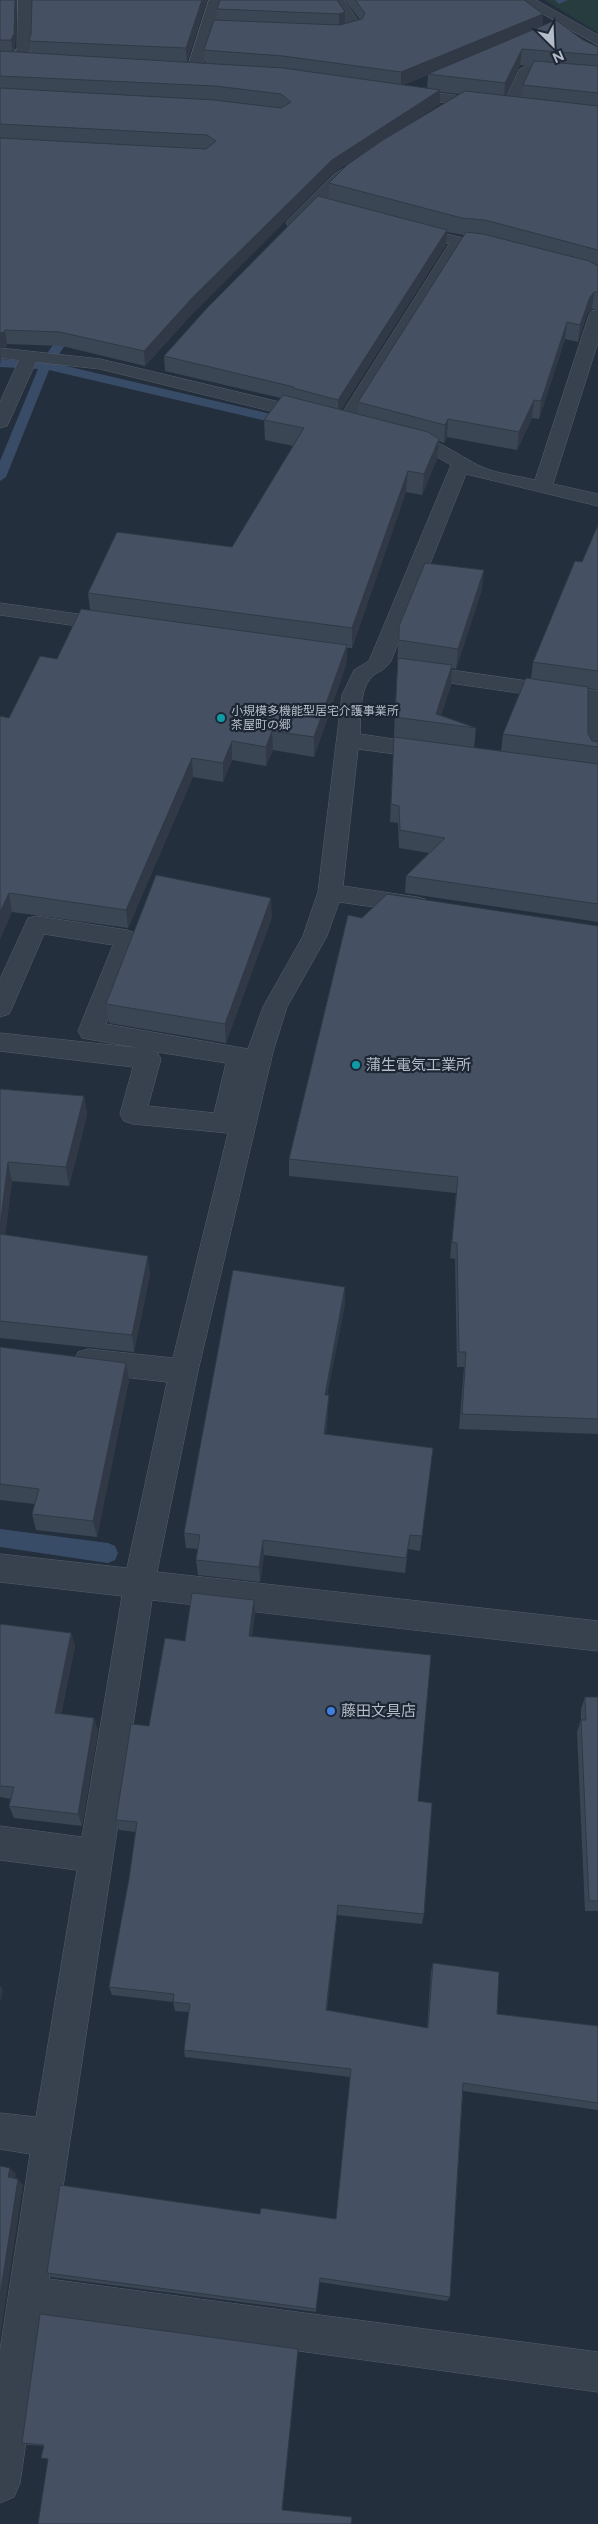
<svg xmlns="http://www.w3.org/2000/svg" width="598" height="2524" font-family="Figtree,'Noto Sans JP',sans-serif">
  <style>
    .green { fill: #263c3f }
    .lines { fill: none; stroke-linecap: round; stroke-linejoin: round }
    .stream { fill: #394c67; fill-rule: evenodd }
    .minor-casing { stroke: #565f6c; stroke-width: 1 }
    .minor { fill: #38414e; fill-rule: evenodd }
    .wall { fill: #3b4654; fill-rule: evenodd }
    .shaded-wall { fill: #303945 }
    .building { fill: #455162; stroke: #303945 }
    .culture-dot { fill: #0f9aa8; stroke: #1d2633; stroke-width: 2 }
    .shop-dot { fill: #3f7fe0; stroke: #1d2633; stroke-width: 2 }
    .labels { text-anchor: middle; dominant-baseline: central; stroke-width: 4.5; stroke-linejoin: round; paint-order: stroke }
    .far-poi-label { font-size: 12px; fill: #b4bcc9; stroke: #1d2633; text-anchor: start }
    .poi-label { font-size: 15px; fill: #b4bcc9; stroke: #1d2633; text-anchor: start }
  </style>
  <rect width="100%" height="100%" fill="#242f3e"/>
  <!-- green -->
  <path class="green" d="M545,0h53v33z"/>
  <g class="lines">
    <!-- stream -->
    <g class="stream">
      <path d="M555,0h13l-9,4z"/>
      <path d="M0,48l55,3 5,3 -5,3 -55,-3z"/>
      <path d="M73,321l6,4 -26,38 239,56 6,4 -6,4 -243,-57 -43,107 -6,4v-20l38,-92 -38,-2v-8l41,3 28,-40z"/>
      <path d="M0,1529l108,14 7,3 3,7 -3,7 -7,3 -108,-16z"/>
    </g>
    <!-- minor casing -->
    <g class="minor-casing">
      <g id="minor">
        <path d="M18,0h14l-1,48 -7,15 -5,1 -7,-4 5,-12z"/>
        <path d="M209,0h14l-8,24 34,2 7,4 -7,4 -36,-1 -12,36 -7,4 -7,-4z"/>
        <path d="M330,0h14l19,28c-8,10 -29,11 -41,8l-2,-3 2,-3 26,-4z"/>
        <path d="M519,0h17l62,35v10z"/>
        <path d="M526,66l41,4 7,4 -7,4 -36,-3 -16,35h-10l-3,-3 17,-37z"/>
        <path d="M403,89l84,10 8,5 -8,5 -89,-13 -2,-3z"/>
        <path d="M358,160l6,2 2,3 -21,16 -45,45h-12l-2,-3 2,-3 45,-45z"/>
        <path d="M411,225l48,12 37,6 8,5 -8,5 -32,-5 -113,180h-14l-2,-4 114,-180 -44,-11 -2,-3 2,-3z"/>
        <path d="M598,310v32l-45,142 45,10v12l-132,-32 -75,187c-8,12 -15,10 -21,18 -11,13 -9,40 -10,55l72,11 8,2 3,5 -3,5 -8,2 -74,-10 -15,137 74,11 8,2 4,6 -4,6 -8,2 -78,-11 -12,34 -40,71 -14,45 -75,319 -41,201 441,49v30l-446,-51 -103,679 549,73v40l-554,-76 -24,167 -6,14 -14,6v-153l30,-196 -30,-5v-36l36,4 41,-247 -77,-10v-34l82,11 40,-241 -122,-14v-28l127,14 40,-186 -79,-9 -10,-3 -4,-9 4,-9 10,-3 85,9 55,-225 -95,-9 -9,-3 -4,-7 13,-47 -133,-16v-18l139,15 -57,-10 -4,-7 35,-86 -69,-11 -32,74 -3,6 -9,3v-38l28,-61 8,-2 91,14 8,3 4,6 -33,85 142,25 15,-42 40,-71 15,-44 24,-197 12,-25 15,-9 82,-196 -24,-14 -31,-8 -2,-4 2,-4c28,-7 62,21 86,32 16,7 37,9 53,13l54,-165 3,-4zM151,1051l75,12 -12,50 -66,-7 13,-47 -4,-7z"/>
        <path d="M0,348l100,11 217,52 3,4 -3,4 -6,2 -211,-52 -64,-7 -27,60 -2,4 -7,2v-26l19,-42 -19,-2z"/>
        <path d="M0,603l113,16 7,2 3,4 -3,4 -7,2 -113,-16z"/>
        <path d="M416,665l182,26v68l-8,-2 -3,-5v-49l-178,-26 -4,-5 4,-5z"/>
      </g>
    </g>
    <!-- minor -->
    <use href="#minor" class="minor"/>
  </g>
  <!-- wall -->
  <g class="wall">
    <path d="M0,0h17l-2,48 -2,4 18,1 -2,-12 2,-7 1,-34h175l-20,62 18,1 -1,-13 14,-29 -1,-12 128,3v12l15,-4 -15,-20h179l19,14 -1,12 41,14 15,7v263l-6,-1 -5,5 -9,28 -13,-3 -26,80 -7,-1 -15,32 -70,-13 -3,6 -5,-2 -2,18 -15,36 -16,-3 -54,156h-5l-1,17 -32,92 -41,-7 -7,16 -34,-6 -9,22 -30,-5 -65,151 -116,-16 -12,27 9,-221 48,-59 33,-49 -2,-17 144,-46 61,-101 -28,-6 -1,-20 17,-22 -116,-27 -1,-15 165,-157v-16l37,-32 -34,23 -138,138 -49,54 -83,-20 -55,-2 -1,3 -6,1zM520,65l11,1 -8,19 -1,13 -16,-2zM428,75l-1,13 -24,-3zM440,92l20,2 -56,33 36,-23zM447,232l17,3 -106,167v13l-17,-5 105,-165z"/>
    <path d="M598,525v165l-10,-2v46l4,7 6,1v180l-193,-29 1,-17 23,-23 -30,-5 -1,-25 -8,-1 9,-196 83,-37 -26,80 -4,-1 -1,17 -10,30 35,13 -2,20 27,3 2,-17 28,-55 2,-17 49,-100z"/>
    <path d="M272,917l-46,126 -117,-20 -3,-19z"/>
    <path d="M362,918l236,8v508l-139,-5 5,-62h-7l-2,-108 -5,-1 6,-65 -167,-17v-17z"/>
    <path d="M0,1089l84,7 3,19 -18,71 -57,-5 -7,54 145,39 -16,78 -134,-14z"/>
    <path d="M345,1287v17l-18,91 1,16 -2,23 107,14 -13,103 -12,-2 -3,24 -141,-18 -4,27 -62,-7 -2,-15 2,-11 -12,-1 -2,-15z"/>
    <path d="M0,1347l129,33 -32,157 -61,-7 -4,-16 3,-10 -35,-4z"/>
    <path d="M255,1614l-3,22 166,165 6,113 -2,10 -85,-9 -10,95 100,18 4,-56 2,-9 64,51 101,12v84l-135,-19 -13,206 -3,4 -128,-19 -3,30 -265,-35 -4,-4 213,-59 76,5 14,-142 -165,-20 -1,-7 5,-38 -14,-1 -2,-9 -61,-7 -3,-8 20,-108 7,-47 -17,-2 -3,-10 33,-94 36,-85z"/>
    <path d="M0,1624l71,9 4,13 -14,68 33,4 4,13 -16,95 -68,-8 -5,-12 2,-7 -11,-2z"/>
    <path d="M585,1697h13v214h-13l-8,-179 4,-12v-11z"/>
    <path d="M40,2314l243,196 -245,14 10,-65 -7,-1 3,-12 -17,-1 -5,-2z"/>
  </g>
  <!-- shaded-wall -->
  <g class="shaded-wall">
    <path d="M15,0h2l-2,48 -2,5 -2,-13z"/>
    <path d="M202,0h5l-20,62 -1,-14z"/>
    <path d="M345,12v13l-6,2v-13z"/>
    <path d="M543,14l-1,13 -114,47v1l-27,11v-14z"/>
    <path d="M522,49l-2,16 -16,35 1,-17z"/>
    <path d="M440,90v14l-108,70 -138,138 -49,54 -1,-15 49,-54 139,-137z"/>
    <path d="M447,230l-1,15 -108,170v-15z"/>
    <path d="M594,292l-2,17 -5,5 -9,28 2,-17 10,-28z"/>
    <path d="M567,322l-2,17 -26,80 2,-18z"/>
    <path d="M5,330l2,14 -1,3 -6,1v-15z"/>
    <path d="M0,350l1,10 -1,4z"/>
    <path d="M534,400l-2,18 -15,32 2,-18z"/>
    <path d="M448,419l-1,18 -3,6 1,-18z"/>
    <path d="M439,439l-2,20 -15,36 2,-21z"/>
    <path d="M408,471l-2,21 -54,156v-20z"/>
    <path d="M484,570l-2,19 -26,80 2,-20z"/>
    <path d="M347,645l-1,20 -32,92v-20z"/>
    <path d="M452,665l-1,20 -13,38 -2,-9z"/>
    <path d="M272,731l1,19 -7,16v-19z"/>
    <path d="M232,741v19l-9,22v-19z"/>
    <path d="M192,758l1,19 -65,151 -2,-18z"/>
    <path d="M9,893l3,19 -12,27v-27z"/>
    <path d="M271,898l1,19 -46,126 -1,-19z"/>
    <path d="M84,1096l3,19 -18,71 -3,-19z"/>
    <path d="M8,1162l4,19 -9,71 -3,-14v-11z"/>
    <path d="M148,1256l2,18 -16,78 -2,-17z"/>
    <path d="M345,1287v17l-21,107 1,-16z"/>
    <path d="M126,1363l3,17 -32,157 -4,-16z"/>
    <path d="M329,1395l-1,16 -4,39v-16z"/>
    <path d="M263,1540l1,15 -4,27 -1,-15z"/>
    <path d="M254,1600l1,14 -5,34 -1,-12z"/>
    <path d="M71,1633l4,13 -17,80 -3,-13z"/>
    <path d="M94,1718l4,13 -16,95 -4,-12z"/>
    <path d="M338,1905l-1,10 -11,103v-8z"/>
    <path d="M0,1985l3,5 -3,13z"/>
    <path d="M10,2168l6,6 -2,10 -6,-7z"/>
    <path d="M18,2179l5,6 -23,153v-42z"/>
  </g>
  <!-- building -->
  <g class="building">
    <path d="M0,0h15l-1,34 -3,6h-11z"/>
    <path d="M32,0h170l-16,48 -157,-7 2,-7z"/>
    <path d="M220,0h117l8,12 -6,2 -122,-5z"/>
    <path d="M355,0h169l19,14 -142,58 -118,-16 -79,-6 10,-30 126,5 22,-6 3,-6z"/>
    <path d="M556,20l27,20 15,7v8l-76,-6 -17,34 -77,-9z"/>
    <path d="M0,51l283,17 157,22 -108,70 -139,137 -49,54 -84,-19 -55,-2 -1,2 -4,1v-195l206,11 10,-8 -9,-6 -207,-11v-36l214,12 67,8 10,-6 -10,-8 -66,-8 -215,-10z"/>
    <path d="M534,61l64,5v27l-75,-8z"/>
    <path d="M465,91l133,15v144l-113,-30 -23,-2 -133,-35 18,-18 36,-25z"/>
    <path d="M318,196l129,34 -109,170 -45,-12 1,-1 -130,-31 44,-49z"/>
    <path d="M466,232l17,2 106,27 9,5v26h-4l-4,5 -10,28 -13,-3 -26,79 -7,-1 -15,32 -71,-13 -3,6 -87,-23z"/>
    <path d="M283,395l145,37 11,7 -15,35 -16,-3 -56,157 -264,-35 29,-61 115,15 72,-119 -40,-8z"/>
    <path d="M598,525v146l-65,-9 42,-101 7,1z"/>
    <path d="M425,563l59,7 -26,79 -59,-9v-14z"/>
    <path d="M81,609l266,36 -33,92 -42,-6 -6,16 -34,-6 -9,22 -31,-5 -66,152 -117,-17 -9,19v-196l9,2 31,-62 17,3z"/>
    <path d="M398,658l54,7 -16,49 40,14 -81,-11z"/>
    <path d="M526,678l62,9v47l4,7 6,1v5l-95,-13z"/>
    <path d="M394,737l204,27v140l-192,-28 39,-38 -45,-8 -1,-24 -8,-2z"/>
    <path d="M156,875l115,23 -46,126 -119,-20z"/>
    <path d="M387,894l211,32v493l-136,-5 4,-62h-7l-2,-109 -5,-1 6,-65 -169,-18 59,-244 14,3z"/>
    <path d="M0,1089l84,7 -18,71 -58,-5 -8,65z"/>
    <path d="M0,1234l148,22 -16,79 -132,-14z"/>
    <path d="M233,1270l112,17 -20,108h4l-5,39 109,14 -11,88 -12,-1 -4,23 -143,-18 -4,27 -63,-7 4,-25 -16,-2z"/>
    <path d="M0,1347l126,16 -33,158 -61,-7 7,-25 -39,-5z"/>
    <path d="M192,1593l62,7 -5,36 182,19 -13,146 14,2 -8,111 -86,-9 -12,105 102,18 5,-65 66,9 -2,42 101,12v77l-135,-20 -13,214 -130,-19 -4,31 -269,-36 13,-88 200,29 1,-6 75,11 15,-150 -167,-19 6,-46 -17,-2 1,-8 -65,-7 20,-108 8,-57 -21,-2 15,-96 18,2 16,-88 20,3z"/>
    <path d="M0,1624l71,9 -16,80 39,5 -16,96 -69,-8 5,-19 -14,-1z"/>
    <path d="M585,1697h13v204h-9l-8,-181h5z"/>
    <path d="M0,2166l10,2 -2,9 10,2 -18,117z"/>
    <path d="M40,2314l258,35 -16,161 70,7 -1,7h-313l10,-65 -7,-1 3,-13 -22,-2z"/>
  </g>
  <!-- markers -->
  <g class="culture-dot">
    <circle cx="221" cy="718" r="5"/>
    <circle cx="356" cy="1065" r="5"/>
  </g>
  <circle class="shop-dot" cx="331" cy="1711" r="5"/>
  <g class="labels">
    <!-- far-poi labels -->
    <g class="far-poi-label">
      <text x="231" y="711">小規模多機能型居宅介護事業所<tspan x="231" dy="14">茶屋町の郷</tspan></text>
    </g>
    <!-- poi labels -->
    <g class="poi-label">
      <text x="366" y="1065">蒲生電気工業所</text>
      <text x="341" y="1711">藤田文具店</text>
    </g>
  </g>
  <!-- north arrow -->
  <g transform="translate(553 45) rotate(156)" stroke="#1d2633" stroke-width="4" paint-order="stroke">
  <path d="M0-4L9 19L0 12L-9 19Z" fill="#b4bcc9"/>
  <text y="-8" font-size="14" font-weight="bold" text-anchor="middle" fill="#b4bcc9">N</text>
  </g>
</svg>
